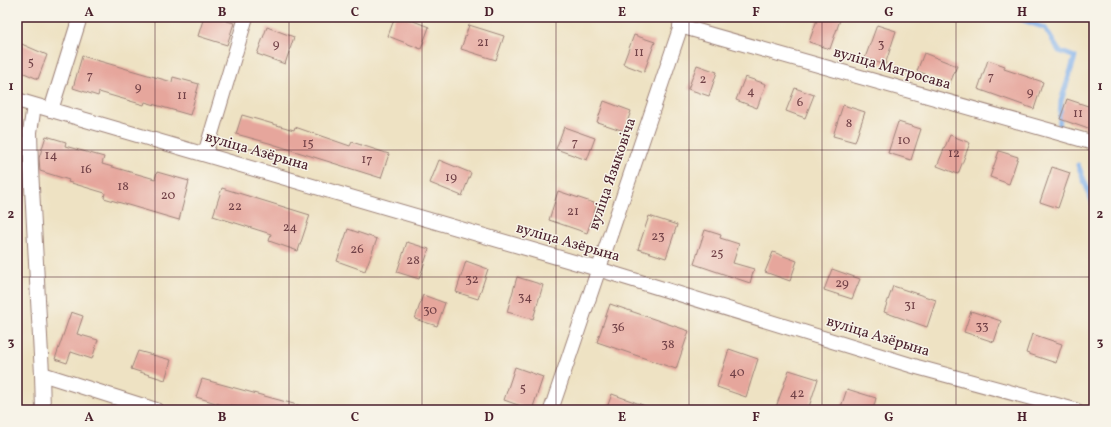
<svg xmlns="http://www.w3.org/2000/svg" width="1111" height="427" font-family="Vollkorn,serif">
  <style>
    .lines { fill: none; stroke-linecap: round; stroke-linejoin: round }
    .stream { stroke: #81b1ec; stroke-width: 5 }
    .building { fill: #e6a69c }
    .minor-casing { stroke: #9c8077; stroke-width: 16 }
    .minor { stroke: #fff; stroke-width: 14 }
    .grid { fill: none; stroke: #4a1f2b; stroke-width: 1; stroke-opacity: 0.55 }
    .labels { text-anchor: middle; dominant-baseline: central; stroke-width: 3; stroke-linejoin: round; paint-order: stroke }
    .number-label { font-size: 13px; fill: #714147 }
    .street-label { font-size: 15px; fill: #4a1f2b; stroke: #f7f3e8 }
    .neatline { fill: none; stroke: #4a1f2b; stroke-width: 1.5 }
    .grid-label { font-size: 13px; text-anchor: middle; font-weight: bold; fill: #4a1f2b }
  </style>
  <rect width="100%" height="100%" fill="#f7f3e8"/>
  <filter id="ink" filterUnits="userSpaceOnUse"><feTurbulence type="fractalNoise" baseFrequency=".025" numOctaves="2"/><feDisplacementMap in="SourceGraphic" scale="8" xChannelSelector="R" yChannelSelector="G"/><feConvolveMatrix kernelMatrix="1 2 1 2 8 2 1 2 1" color-interpolation-filters="sRGB"/></filter>
  <filter id="wash" filterUnits="userSpaceOnUse"><feTurbulence type="fractalNoise" baseFrequency=".012" numOctaves="4" result="noise"/><feDisplacementMap in="SourceGraphic" scale="16" xChannelSelector="R" yChannelSelector="G"/><feGaussianBlur stdDeviation="0.9" result="paint"/><feColorMatrix in="noise" values="0 0 0 0 0 0 0 0 0 0 0 0 0 0 0 0 0 1.4 0 .05"/><feComposite in="paint" operator="in"/></filter>
  <g filter="url(#wash)">
    <rect width="100%" height="100%" fill="#eee2c3"/>
    <g class="lines">
      <!-- stream -->
      <g class="stream">
        <path d="M1014,17l31,11 14,23 16,6 -14,44 -2,31"/>
        <path d="M1078,165l16,41"/>
      </g>
    </g>
    <g id="blocks">
      <!-- building -->
      <g class="building">
        <path d="M204,17h10l20,6 -7,22 -29,-9z"/>
        <path d="M395,17h8l26,10 -8,22 -33,-13z"/>
        <path d="M818,17h23l-11,32 -21,-7z"/>
        <path d="M469,25l35,11 -8,24 -35,-11z"/>
        <path d="M877,25l19,6 -11,34 -20,-7z"/>
        <path d="M267,27l27,10 -9,27 -28,-10z"/>
        <path d="M634,35l21,7 -11,30 -21,-8z"/>
        <path d="M17,42l30,13 -9,24 -21,-9z"/>
        <path d="M924,53l33,13 -7,17 -33,-12z"/>
        <path d="M82,56l90,26 1,-5 26,7 -9,31 -45,-13 -1,3 -45,-13 -1,4 -25,-8z"/>
        <path d="M988,60l17,6 -1,3 39,13 -9,27 -56,-20z"/>
        <path d="M697,65l20,7 -8,24 -21,-7z"/>
        <path d="M745,77l21,7 -9,24 -21,-8z"/>
        <path d="M795,88l19,7 -9,23 -19,-7z"/>
        <path d="M1067,99l27,9v23l-34,-12z"/>
        <path d="M604,101l27,10 -7,20 -27,-9z"/>
        <path d="M843,105l22,7 -10,30 -22,-6z"/>
        <path d="M242,115l52,15 1,-3 55,19 2,-4 37,12 -8,24 -112,-35 -33,-9z"/>
        <path d="M898,122l23,7 -10,31 -23,-7z"/>
        <path d="M564,127l31,11 -8,22 -31,-11z"/>
        <path d="M950,135l20,8 -12,31 -21,-8z"/>
        <path d="M46,136l20,6 -1,4 39,11 -2,7 53,15 2,-7 32,9 -10,39 -75,-22 1,-5 -37,-11 1,-2 -29,-9 -1,-13z"/>
        <path d="M999,151l19,6 -9,27 -19,-7z"/>
        <path d="M439,160l32,13 -9,23 -32,-13z"/>
        <path d="M1052,167l18,6 -12,35 -18,-6z"/>
        <path d="M222,188l88,27 -12,36 -29,-10 2,-7 -58,-18z"/>
        <path d="M558,191l39,13 -10,29 -38,-13z"/>
        <path d="M649,216l28,9 -11,33 -28,-9z"/>
        <path d="M348,229l29,10 -12,32 -28,-10z"/>
        <path d="M705,230l16,5 -1,3 19,6 -6,19 21,6 -4,14 -56,-19z"/>
        <path d="M407,242l22,7 -10,30 -22,-7z"/>
        <path d="M773,252l24,9 -7,20 -25,-9z"/>
        <path d="M466,261l22,8 -10,30 -22,-7z"/>
        <path d="M832,269l28,10 -8,20 -28,-9z"/>
        <path d="M517,277l26,8 -10,34 -26,-7z"/>
        <path d="M893,286l43,14 -9,27 -43,-15z"/>
        <path d="M423,295l22,8 -8,23 -22,-7z"/>
        <path d="M610,304l79,27 -13,38 -79,-27z"/>
        <path d="M971,311l30,10 -7,21 -30,-10z"/>
        <path d="M71,312l12,4 -6,18 21,6 -6,19 -21,-7 -4,11 -12,-4z"/>
        <path d="M1032,334l30,10 -6,19 -30,-10z"/>
        <path d="M729,349l29,10 -12,38 -29,-10z"/>
        <path d="M138,351l33,9 -6,20 -34,-11z"/>
        <path d="M515,367l28,10 -11,33 -28,-10z"/>
        <path d="M789,370l29,9 -10,31h-33z"/>
        <path d="M202,379l99,27v4h-56l-15,-5 -1,2 -33,-10z"/>
        <path d="M847,389l29,9 -3,12h-33z"/>
        <path d="M612,394l39,14v2h-45z"/>
      </g>
    </g>
  </g>
  <g filter="url(#ink)">
    <use href="#blocks" fill-opacity="0" stroke="#9c8077" stroke-width="1"/>
    <g class="lines">
      <!-- minor casing -->
      <g class="minor-casing">
        <g id="minor">
          <path d="M680,26l414,117"/>
          <path d="M17,100l581,169 319,98 158,43"/>
          <path d="M34,106l-4,26 1,37 11,205"/>
          <path d="M51,110l29,-93"/>
          <path d="M205,154l41,-137"/>
          <path d="M43,410l-1,-36 114,36"/>
          <path d="M551,410l133,-393"/>
        </g>
      </g>
      <!-- minor -->
      <use href="#minor" class="minor"/>
    </g>
  </g>
  <!-- grid -->
  <path class="grid" d="M155,17v393M289,17v393M422,17v393M556,17v393M689,17v393M822,17v393M956,17v393M17,150h1077M17,277h1077"/>
  <g class="labels">
    <!-- number labels -->
    <g class="number-label">
      <text x="483" y="43">21</text>
      <text x="276" y="45">9</text>
      <text x="881" y="45">3</text>
      <text x="639" y="53">11</text>
      <text x="31" y="63">5</text>
      <text x="90" y="76">7</text>
      <text x="991" y="77">7</text>
      <text x="703" y="80">2</text>
      <text x="138" y="88">9</text>
      <text x="751" y="92">4</text>
      <text x="1030" y="93">9</text>
      <text x="182" y="96">11</text>
      <text x="800" y="103">6</text>
      <text x="1078" y="114">11</text>
      <text x="849" y="124">8</text>
      <text x="904" y="141">10</text>
      <text x="575" y="143">7</text>
      <text x="308" y="144">15</text>
      <text x="954" y="154">12</text>
      <text x="51" y="156">14</text>
      <text x="367" y="160">17</text>
      <text x="86" y="170">16</text>
      <text x="451" y="178">19</text>
      <text x="123" y="187">18</text>
      <text x="168" y="196">20</text>
      <text x="235" y="207">22</text>
      <text x="573" y="212">21</text>
      <text x="290" y="228">24</text>
      <text x="658" y="237">23</text>
      <text x="357" y="250">26</text>
      <text x="717" y="254">25</text>
      <text x="413" y="261">28</text>
      <text x="472" y="280">32</text>
      <text x="842" y="284">29</text>
      <text x="525" y="298">34</text>
      <text x="910" y="306">31</text>
      <text x="430" y="311">30</text>
      <text x="982" y="327">33</text>
      <text x="618" y="328">36</text>
      <text x="668" y="345">38</text>
      <text x="737" y="373">40</text>
      <text x="523" y="389">5</text>
      <text x="797" y="394">42</text>
    </g>
    <!-- street labels -->
    <g class="street-label">
      <text transform="translate(892 69) rotate(16)">вуліца Матросава</text>
      <text transform="translate(257 152) rotate(16)">вуліца Азёрына</text>
      <text transform="translate(613 174) rotate(-71)">вуліца Языковіча</text>
      <text transform="translate(568 243) rotate(16)">вуліца Азёрына</text>
      <text transform="translate(878 337) rotate(17)">вуліца Азёрына</text>
    </g>
  </g>
  <!-- margin -->
  <rect width="1111" height="427" fill="none" stroke="#f7f3e8" stroke-width="44"/>
  <rect x="22" y="22" width="1067" height="383" class="neatline"/>
  <g class="grid-label">
    <text x="89" y="16">A</text>
    <text x="222" y="16">B</text>
    <text x="355" y="16">C</text>
    <text x="489" y="16">D</text>
    <text x="622" y="16">E</text>
    <text x="756" y="16">F</text>
    <text x="889" y="16">G</text>
    <text x="1022" y="16">H</text>
    <text x="11" y="90">1</text>
    <text x="1100" y="90">1</text>
    <text x="11" y="218">2</text>
    <text x="1100" y="218">2</text>
    <text x="11" y="346">3</text>
    <text x="1100" y="346">3</text>
    <text x="89" y="421">A</text>
    <text x="222" y="421">B</text>
    <text x="355" y="421">C</text>
    <text x="489" y="421">D</text>
    <text x="622" y="421">E</text>
    <text x="756" y="421">F</text>
    <text x="889" y="421">G</text>
    <text x="1022" y="421">H</text>
  </g>
</svg>
